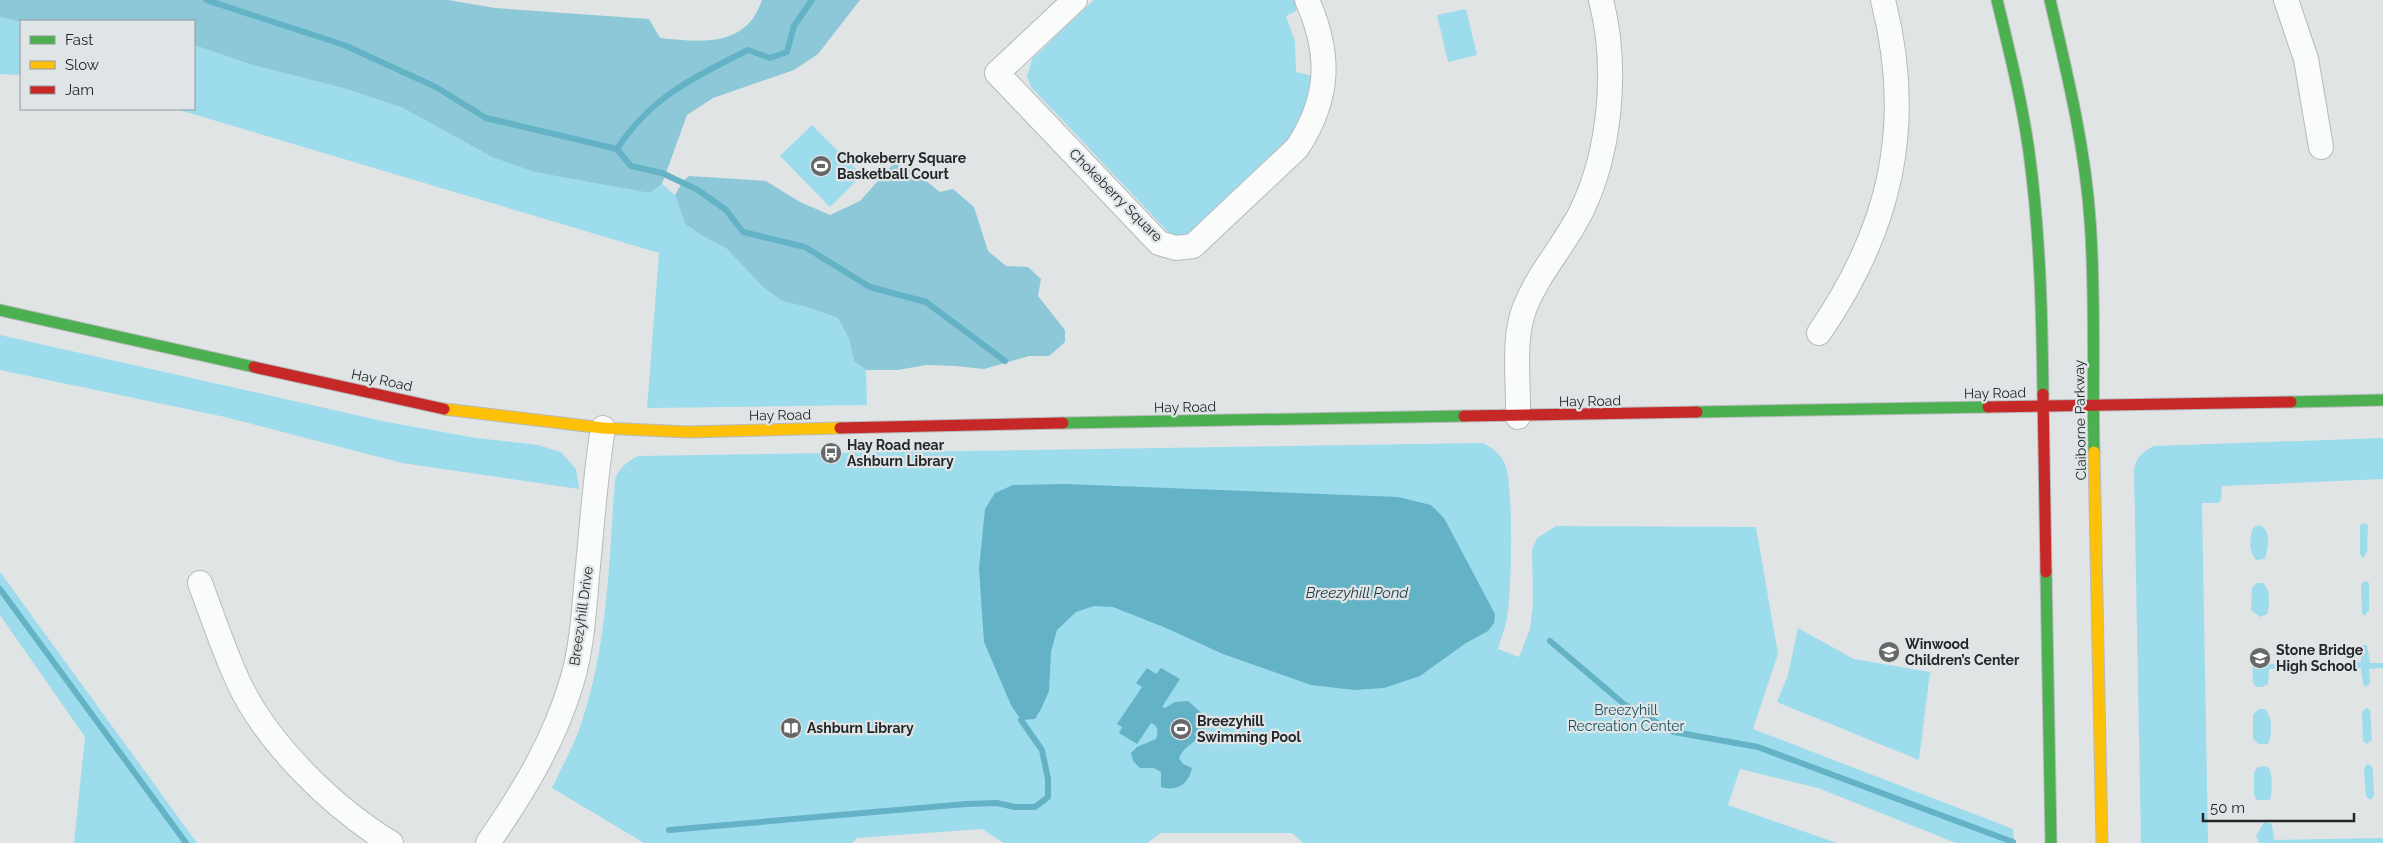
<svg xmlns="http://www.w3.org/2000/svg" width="2383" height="843" font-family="Raleway,sans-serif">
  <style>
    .green { fill: #9ddcec }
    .forest { fill: #8dc8d8 }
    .water { fill: #64b2c6 }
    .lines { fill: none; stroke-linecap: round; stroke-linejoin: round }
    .stream { stroke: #64b2c6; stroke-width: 6 }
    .street-casing { stroke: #b7babb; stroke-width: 26 }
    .fast-casing { stroke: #b7babb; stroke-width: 13 }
    .slow-casing { stroke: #b7babb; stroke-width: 13 }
    .jam-casing { stroke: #b7babb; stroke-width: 13 }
    .street { stroke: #fafbfb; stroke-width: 24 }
    .fast { stroke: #4caf50; stroke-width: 11 }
    .slow { stroke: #ffc107; stroke-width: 11 }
    .jam { stroke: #c62828; stroke-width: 11 }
    .labels { text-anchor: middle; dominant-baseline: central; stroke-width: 4.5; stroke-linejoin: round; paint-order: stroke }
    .poi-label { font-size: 14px; font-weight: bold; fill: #242627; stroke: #dfe5e6; text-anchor: start }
    .street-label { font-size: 14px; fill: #242627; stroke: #dfe5e6 }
    .park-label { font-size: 14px; fill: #165260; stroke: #dfe5e6 }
    .water-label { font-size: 15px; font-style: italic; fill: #223a40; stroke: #dfe5e6 }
  </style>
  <rect width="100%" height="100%" fill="#e0e4e5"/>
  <!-- green -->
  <g class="green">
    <path d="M1094,0h200l3,7 -1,4 -10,5 9,25 1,31 17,4 -8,37 -15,27 -102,95 -9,1 -10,-3 -138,-146 -4,-10 5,-18z"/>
    <path d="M1466,9l11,46 -29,7 -11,-47z"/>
    <path d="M0,17l21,5v53l-21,-1z"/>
    <path d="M194,45l58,20 91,23 60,20 89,49 158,36 12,-9 13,11 10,29 16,11 26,14 36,38 19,14 25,6 31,11 11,21 5,22 12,9 1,35 -220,3 12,-155 -483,-144h18z"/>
    <path d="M812,125l50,50 -32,32 -50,-51z"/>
    <path d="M0,335l387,87 89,16 62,7 23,7 15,17 3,20 -177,-26 -177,-46 -225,-47z"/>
    <path d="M2383,438v41l-161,7 -1,14 -3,3h-16l6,340h-67l-7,-373c2,-12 8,-18 20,-24z"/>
    <path d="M1483,443c9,5 18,11 22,21 9,21 7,135 1,159 -2,9 -6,17 -8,26l21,8 11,-28 3,-25 -1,-54 5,-12 19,-12 200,1 22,127 -25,75 260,100 1,14h-58l-138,-55 -78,-19 -12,36 109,38h-534l-11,-10h-131l-14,10h-143l-22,-14 -125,9 -5,5h-208l-92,-55c10,-22 23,-44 30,-67 26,-78 27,-161 33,-242 5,-12 12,-17 23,-23z"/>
    <path d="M2364,523l4,2 -1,27 -4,6 -3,-4v-29z"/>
    <path d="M2259,525c13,4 9,24 6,34l-9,1c-7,-8 -7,-23 -3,-32z"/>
    <path d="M0,572l197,271h-123l11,-106 -85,-122z"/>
    <path d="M2365,581l4,2v27l-5,6 -2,-3 -1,-29z"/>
    <path d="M2257,583h6c8,7 7,21 4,31l-7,3 -9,-7 1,-22z"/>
    <path d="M1798,628l56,31 76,13 -11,88 -142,-58 11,-27z"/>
    <path d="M2361,645h6l3,18h13v5l-14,1 1,14 -4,4 -3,-3 -2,-16 -92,1 -1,15 -6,3h-6l-3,-4 -1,-29 3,-5 12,1 2,14 92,-2z"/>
    <path d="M2366,708l4,2 2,30 -5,4 -4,-3 -1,-29z"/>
    <path d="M2259,709h6c8,9 7,24 3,35h-9l-6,-5v-24z"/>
    <path d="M2367,764l4,1 2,5 1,26 -4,4 -4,-4 -2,-27z"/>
    <path d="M2264,766l5,2c4,10 3,22 1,32h-13l-3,-5v-23l4,-5z"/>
    <path d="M2264,822l8,2 2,16 109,-2v5h-124l-3,-7z"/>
  </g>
  <!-- forest -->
  <g class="forest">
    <path d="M0,0h448l47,8 154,11 11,19c42,4 86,10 102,-38h98l-42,54 -24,16 -81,28 -26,17 -25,69 -12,9 -115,-21 -43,-15 -89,-49 -60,-20 -91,-23 -58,-20v-24l-173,1 -21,-5z"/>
    <path d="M894,163l22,10 24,19 13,-3 21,18 14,44 18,15 22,1 13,12 -3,17 27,34v12l-16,14h-20l-45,13 -28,-3 -30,-1 -28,5h-32l-12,-9 -5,-22 -11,-21 -31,-11 -25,-6 -19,-14 -36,-38 -26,-14 -16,-11 -10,-29 8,-14 6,-5 77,5 34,21 30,13 30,-14z"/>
  </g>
  <!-- water -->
  <g class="water">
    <path d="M1065,484l333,13 33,8 13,13 51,96 -1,9 -6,8 -22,12 -46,33 -36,12 -30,2 -43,-5 -88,-31 -57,-26 -53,-21 -19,-1 -18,6 -19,18 -6,22 -2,39 -8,18 -6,10 -14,1 -10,-15 -27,-63 -5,-73 6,-60 10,-16 18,-8z"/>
    <path d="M1147,668l9,6 5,-6 19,11 -18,28 3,1 10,-6 13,-1 17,15c2,28 -17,22 -26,42l4,6 9,4c-3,16 -15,24 -31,19v-15l-7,-4h-14l-7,-7 -2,-8 6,-6 19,-8c2,-7 3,-13 -5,-16l-14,21 -18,-11 3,-6 -5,-3 25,-37 -6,-4z"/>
  </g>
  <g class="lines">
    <!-- stream -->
    <g class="stream">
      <path d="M206,0l138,45 92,42 50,31 131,31 14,17 31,7 36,17 28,20 17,22 62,15 65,40 56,15 79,59"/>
      <path d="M617,149c34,-52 77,-72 131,-99l22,8 17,-6 7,-26 18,-26"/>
      <path d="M0,589l186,254"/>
      <path d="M1550,641l75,64 49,27 84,15 255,95"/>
      <path d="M669,830l297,-26 31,-1 18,4h20l13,-10v-18l-6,-29 -21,-30"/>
    </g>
    <!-- street casing -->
    <g class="street-casing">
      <g id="street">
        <path d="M1075,0l-78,73 162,170 17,5 17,-2 104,-98c33,-50 34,-94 10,-148"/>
        <path d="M2286,0l20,59 15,88"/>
        <path d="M1819,333c72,-105 96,-208 64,-333"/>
        <path d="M1518,417c1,-35 -6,-77 7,-110 14,-35 39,-61 56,-95 30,-61 37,-146 20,-212"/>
        <path d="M200,583c12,32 23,65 37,96 28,63 96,129 154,164"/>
        <path d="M488,843c35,-51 66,-101 84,-162 10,-34 12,-70 15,-105 5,-49 8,-99 16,-148"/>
      </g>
    </g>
    <!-- fast casing -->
    <g class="fast-casing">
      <g id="fast">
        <path d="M1997,0c12,50 25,101 32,152 11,80 13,162 14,242"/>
        <path d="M2050,0c17,73 35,146 40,220 6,77 2,155 4,232"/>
        <path d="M0,310l254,57"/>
        <path d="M2291,402l92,-2"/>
        <path d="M1697,412l291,-5"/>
        <path d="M1063,423l401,-7"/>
        <path d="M2046,572l5,271"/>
      </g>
    </g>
    <!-- slow casing -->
    <g class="slow-casing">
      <g id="slow">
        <path d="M444,409l159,19 85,4 152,-4"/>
        <path d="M2094,452l8,391"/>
      </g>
    </g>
    <!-- jam casing -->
    <g class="jam-casing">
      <g id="jam">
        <path d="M254,367l190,42"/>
        <path d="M2043,394l3,178"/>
        <path d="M1988,407l303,-5"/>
        <path d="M1464,416l233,-4"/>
        <path d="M840,428l223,-5"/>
      </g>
    </g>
    <!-- street -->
    <use href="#street" class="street"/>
    <!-- fast -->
    <use href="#fast" class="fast"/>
    <!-- slow -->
    <use href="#slow" class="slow"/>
    <!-- jam -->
    <use href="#jam" class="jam"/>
  </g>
  <!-- icons -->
  <defs>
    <g id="stadium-disc" transform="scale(1.125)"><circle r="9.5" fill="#66686a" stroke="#dfe5e6"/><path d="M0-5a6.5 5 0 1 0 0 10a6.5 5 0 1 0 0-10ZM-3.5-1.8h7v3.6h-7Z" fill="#fff"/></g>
    <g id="bus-disc" transform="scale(1.125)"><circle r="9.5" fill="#66686a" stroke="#dfe5e6"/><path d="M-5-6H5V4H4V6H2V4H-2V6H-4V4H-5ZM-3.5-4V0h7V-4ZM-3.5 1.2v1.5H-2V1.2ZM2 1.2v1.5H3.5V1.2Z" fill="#fff"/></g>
    <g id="school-disc" transform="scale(1.125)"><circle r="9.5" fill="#66686a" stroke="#dfe5e6"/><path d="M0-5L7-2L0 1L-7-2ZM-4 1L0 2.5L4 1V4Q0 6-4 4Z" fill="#fff"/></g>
    <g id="library-disc" transform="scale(1.125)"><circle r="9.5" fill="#66686a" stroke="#dfe5e6"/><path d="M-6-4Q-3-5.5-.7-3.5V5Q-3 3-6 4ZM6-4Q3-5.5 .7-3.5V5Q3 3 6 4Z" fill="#fff"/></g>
  </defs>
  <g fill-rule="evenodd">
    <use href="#stadium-disc" x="821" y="166"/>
    <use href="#bus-disc" x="831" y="453"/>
    <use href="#school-disc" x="1889" y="652"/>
    <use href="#school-disc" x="2260" y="658"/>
    <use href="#library-disc" x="791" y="728"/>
    <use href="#stadium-disc" x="1181" y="729"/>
  </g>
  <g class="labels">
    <!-- poi labels -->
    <g class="poi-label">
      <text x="837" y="158">Chokeberry Square<tspan x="837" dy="16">Basketball Court</tspan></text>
      <text x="847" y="445">Hay Road near<tspan x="847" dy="16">Ashburn Library</tspan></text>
      <text x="1905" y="644">Winwood<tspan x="1905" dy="16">Children’s Center</tspan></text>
      <text x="2276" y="650">Stone Bridge<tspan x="2276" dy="16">High School</tspan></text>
      <text x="1197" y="721">Breezyhill<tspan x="1197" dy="16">Swimming Pool</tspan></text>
      <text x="807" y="728">Ashburn Library</text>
    </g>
    <!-- street labels -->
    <g class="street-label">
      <text transform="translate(1116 195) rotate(45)">Chokeberry Square</text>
      <text transform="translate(382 380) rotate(12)">Hay Road</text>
      <text transform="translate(1995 393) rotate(-1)">Hay Road</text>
      <text transform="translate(1590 401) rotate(-1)">Hay Road</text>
      <text transform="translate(1185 407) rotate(-1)">Hay Road</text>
      <text transform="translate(780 415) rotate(-1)">Hay Road</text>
      <text transform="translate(2080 420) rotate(-91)">Claiborne Parkway</text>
      <text transform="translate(581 616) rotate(-82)">Breezyhill Drive</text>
    </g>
    <!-- park labels -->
    <g class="park-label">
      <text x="1626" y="710">Breezyhill<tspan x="1626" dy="16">Recreation Center</tspan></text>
    </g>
    <!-- water labels -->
    <g class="water-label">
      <text x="1357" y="593">Breezyhill Pond</text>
    </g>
  </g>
  <!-- legend -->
  <rect x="20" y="20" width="175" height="90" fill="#dfe5e6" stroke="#94999a"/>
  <rect x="30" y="36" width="25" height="8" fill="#4caf50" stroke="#94999a"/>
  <text x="65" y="45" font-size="15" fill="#242627">Fast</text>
  <rect x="30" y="61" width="25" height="8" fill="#ffc107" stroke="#94999a"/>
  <text x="65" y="70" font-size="15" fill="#242627">Slow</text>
  <rect x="30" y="86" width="25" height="8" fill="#c62828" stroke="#94999a"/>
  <text x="65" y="95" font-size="15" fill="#242627">Jam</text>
  <!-- scale -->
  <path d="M2203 813v8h151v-8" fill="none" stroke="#242627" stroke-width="2.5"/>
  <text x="2210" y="813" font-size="15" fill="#242627" stroke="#dfe5e6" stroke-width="4" paint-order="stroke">50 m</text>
</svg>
